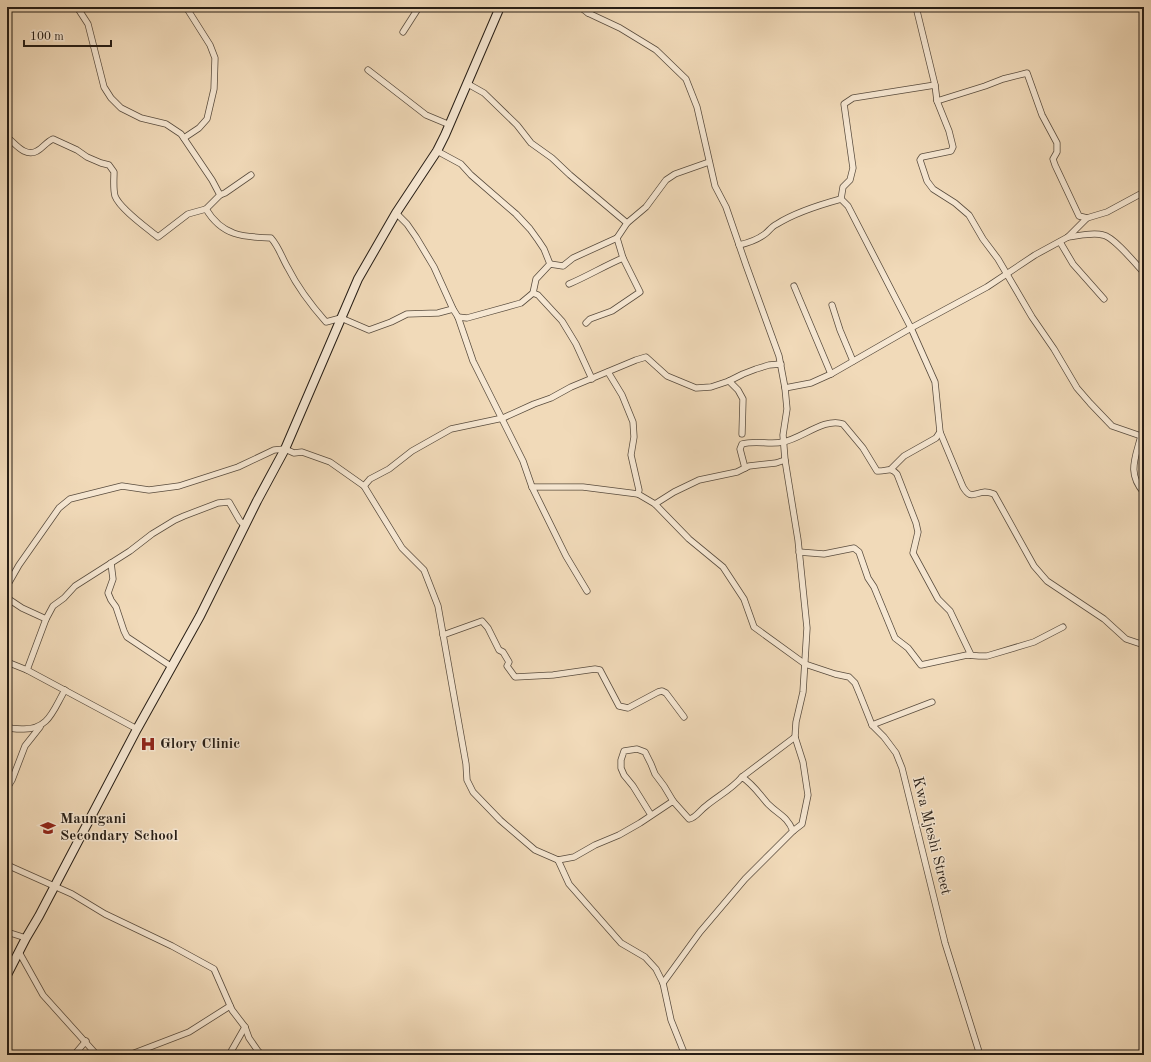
<svg xmlns="http://www.w3.org/2000/svg" width="1151" height="1062" font-family="'Old Standard TT',serif">
  <style>
    .lines { fill: none; stroke-linecap: round; stroke-linejoin: round }
    .minor-casing { stroke: #594c3e; stroke-width: 7 }
    .secondary-casing { stroke: #261d15; stroke-width: 10 }
    .minor { stroke: #f6e7d2; stroke-width: 5.5 }
    .secondary { stroke: #f6e7d2; stroke-width: 8 }
    .labels { text-anchor: middle; dominant-baseline: central; stroke-width: 3; stroke-linejoin: round; paint-order: stroke }
    .poi-label { font-size: 15px; font-weight: bold; fill: #261d15; stroke: #f6e7d2; text-anchor: start }
    .street-label { font-size: 15px; fill: #261d15; stroke: #f6e7d2 }
  </style>
  <rect width="100%" height="100%" fill="#f1dab9"/>
  <filter id="stains"><feTurbulence type="fractalNoise" baseFrequency=".005" numOctaves="4"/><feColorMatrix values="0 0 0 0 .2 0 0 0 0 .09 0 0 0 0 .02 0 0 0 .5 -.17"/></filter>
  <radialGradient id="worn" r=".72"><stop offset=".6" stop-color="#630" stop-opacity="0"/><stop offset="1" stop-color="#630" stop-opacity=".3"/></radialGradient>
  <g class="lines">
    <!-- minor casing -->
    <g class="minor-casing">
      <g id="minor">
        <path d="M77,7l11,17 16,63 7,11 10,10 20,10 25,6 15,10 31,46 8,15 -14,14"/>
        <path d="M580,7l8,6 32,15 36,22 30,29 11,28 18,79 11,21 20,58 33,91 6,32 2,21 -4,26 2,25 13,80 9,88 -4,64 -7,30 -1,15 8,25 5,33 -6,29 -9,7 -48,48 -45,53 -37,51"/>
        <path d="M916,7l19,78 2,16 12,30 4,16 -2,4 -29,6 -2,3 7,21 6,8 22,14 14,12 14,24 15,20 34,58 22,32 23,39 13,15 22,23 29,10"/>
        <path d="M588,13l7,-6"/>
        <path d="M403,32l16,-25"/>
        <path d="M368,70l58,45 24,10"/>
        <path d="M468,84l16,9 33,32 14,18 21,15 18,17 57,48"/>
        <path d="M937,101l48,-15 18,-7 24,-6 15,42 15,28v9l-4,7 2,6 24,51 8,2"/>
        <path d="M7,137c8,6 18,21 30,14 6,-3 9,-9 16,-12l24,11 10,7 14,6 8,2 5,7c0,7 -1,17 1,24 5,13 32,32 43,41l30,-23 18,-5c16,27 37,28 65,29 8,9 11,20 17,30 10,20 23,37 38,54l15,-4 28,12 22,-8 16,-8 31,-1 15,-4"/>
        <path d="M184,138l15,-10 8,-9 7,-30 1,-31 -5,-13 -24,-38"/>
        <path d="M437,151l24,13 10,11 45,39 14,15 8,11 6,9 6,15 -14,15 -3,14"/>
        <path d="M220,195l5,-2 26,-18"/>
        <path d="M396,213l11,11 9,13 18,30 19,42 5,8 15,44 50,100 9,26 34,69 21,35"/>
        <path d="M1068,237c11,-1 24,-5 35,-2 11,2 32,28 41,38"/>
        <path d="M1060,242l13,22 31,35"/>
        <path d="M739,245c9,-2 18,-5 26,-11 4,-3 7,-8 12,-10 19,-12 42,-19 64,-25"/>
        <path d="M550,264l13,2 10,-8 44,-20"/>
        <path d="M569,284c19,-8 35,-18 54,-26l-6,-20 10,-15 19,-16 20,-27 9,-6 34,-12"/>
        <path d="M794,286l37,88"/>
        <path d="M832,305l8,25 13,31"/>
        <path d="M458,317l9,1 54,-15 12,-10 5,2 24,26 14,23 16,35"/>
        <path d="M586,323l4,-4 22,-8 28,-19 -17,-34"/>
        <path d="M608,372l14,23 11,27 1,15 -3,18 8,35 -1,4 17,10 34,35 34,28 21,32 10,28 51,37 30,10 14,3 6,6 5,12 12,30 12,12 12,16 6,15 43,175 35,112"/>
        <path d="M729,381l9,9 5,9 -1,35"/>
        <path d="M785,388l26,-5 20,-9 80,-46 76,-41 48,-32 33,-18 19,-19 20,-6 37,-20"/>
        <path d="M940,432l23,55c8,13 10,6 22,5 3,0 6,1 9,2l40,72 13,15 57,38 22,20 18,6"/>
        <path d="M1144,435l-3,1c-6,23 -14,37 3,57"/>
        <path d="M745,468l-5,-19 2,-5c14,-4 28,1 41,-2 18,-3 42,-25 60,-18l20,24 14,23c9,1 13,-5 20,3l19,49 2,9 -5,21 25,46 12,12 21,44"/>
        <path d="M891,469l13,-13 32,-18 4,-6 -5,-50 -24,-54 -63,-122 -7,-7 2,-12 7,-7 3,-12 -9,-64 9,-6 82,-13"/>
        <path d="M364,486l6,-7 19,-10 23,-18 39,-22 52,-11 31,-14 17,-6 20,-11 65,-27 10,-3 21,19 29,12 15,-1 18,-6 14,-7 13,-5 13,-4 12,-1"/>
        <path d="M532,487h51l55,7"/>
        <path d="M655,504l19,-12 25,-12 38,-8 12,-6 27,-3 9,-3"/>
        <path d="M799,552l25,2 30,-6 5,4 9,26 6,9 21,51 13,10 13,17 46,-10 12,1h8l47,-14 29,-15"/>
        <path d="M111,563l2,16 -5,14 3,7 5,7 8,24 3,6 45,30"/>
        <path d="M7,586l12,-21 40,-57 11,-9 52,-13 27,4 30,-4 59,-19 36,-17 11,-1 9,4 8,-1 28,10 34,24 38,62 22,22 14,36 28,158 1,16 6,12 27,28 35,30 23,10 16,-3 21,-12 24,-10 21,-12 33,-22 16,18c7,-1 11,-9 17,-13 12,-10 26,-17 36,-29 12,8 17,17 26,27 11,11 19,12 25,27"/>
        <path d="M7,598l15,10 24,11 -19,51"/>
        <path d="M46,619l7,-13 11,-8 11,-12 55,-35 22,-17 23,-14 9,-4 34,-13 11,-1 11,19 5,5"/>
        <path d="M443,635l39,-14 6,7 11,22 4,2 6,10 -2,4 8,11 38,-2 42,-6 5,1 19,36 9,2 30,-16 4,-1 4,2 18,24"/>
        <path d="M7,662l20,8 110,59"/>
        <path d="M872,725l60,-23"/>
        <path d="M7,727c4,2 10,2 15,2 27,1 31,-19 43,-39"/>
        <path d="M742,777l53,-40"/>
        <path d="M7,788l5,-8 13,-34 15,-19"/>
        <path d="M651,815l-18,-29 -9,-11 -3,-7v-8l3,-9 13,-2 8,3 6,12 4,10 9,12 9,15"/>
        <path d="M558,860l11,24 52,59 24,14 11,12 7,14 8,37 14,35"/>
        <path d="M7,865l65,29 33,20 67,32 42,23 18,41 13,17 4,11 9,13 4,4"/>
        <path d="M7,932l19,6"/>
        <path d="M19,952l24,43 54,60"/>
        <path d="M74,1055l12,-14"/>
        <path d="M129,1055l60,-23 41,-26"/>
        <path d="M229,1055l16,-28"/>
      </g>
    </g>
    <!-- secondary casing -->
    <g class="secondary-casing">
      <path id="secondary" d="M7,975l19,-37 13,-22 98,-187 63,-113 57,-115 28,-52 73,-170 38,-66 41,-62 8,-16 55,-128"/>
    </g>
    <!-- minor -->
    <use href="#minor" class="minor"/>
    <!-- secondary -->
    <use href="#secondary" class="secondary"/>
  </g>
  <!-- icons -->
  <defs>
    <g id="hospital-bare" transform="scale(1.2)"><path d="M-5-5h3v3.5h4V-5h3V5h-3V1.5h-4V5h-3Z" fill="#8f2418" stroke="#f6e7d2" stroke-width="2.5" paint-order="stroke"/></g>
    <g id="school-bare" transform="scale(1.2)"><path d="M0-5L7-2L0 1L-7-2ZM-4 1L0 2.5L4 1V4Q0 6-4 4Z" fill="#8f2418" stroke="#f6e7d2" stroke-width="2.5" paint-order="stroke"/></g>
  </defs>
  <g fill-rule="evenodd">
    <use href="#hospital-bare" x="148" y="744"/>
    <use href="#school-bare" x="48" y="828"/>
  </g>
  <g class="labels">
    <!-- poi labels -->
    <g class="poi-label">
      <text x="160" y="744">Glory Clinic</text>
      <text x="60" y="819">Maungani<tspan x="60" dy="17">Secondary School</tspan></text>
    </g>
    <!-- street labels -->
    <g class="street-label">
      <text transform="translate(931 836) rotate(76)">Kwa Mjeshi Street</text>
    </g>
  </g>
  <!-- margin -->
  <rect width="1151" height="1062" fill="none" stroke="#f1dab9" stroke-width="24"/>
  <rect x="8" y="8" width="1135" height="1046" fill="none" stroke="#261d15" stroke-width="2"/>
  <rect x="12" y="12" width="1127" height="1038" fill="none" stroke="#261d15"/>
  <!-- scale -->
  <path d="M24 40v6h87v-6" fill="none" stroke="#261d15" stroke-width="2"/>
  <text x="30" y="40" font-size="12" fill="#261d15" stroke="#f6e7d2" stroke-width="3" paint-order="stroke">100 m</text>
  <rect width="100%" height="100%" filter="url(#stains)"/>
  <rect width="100%" height="100%" fill="url(#worn)"/>
</svg>
